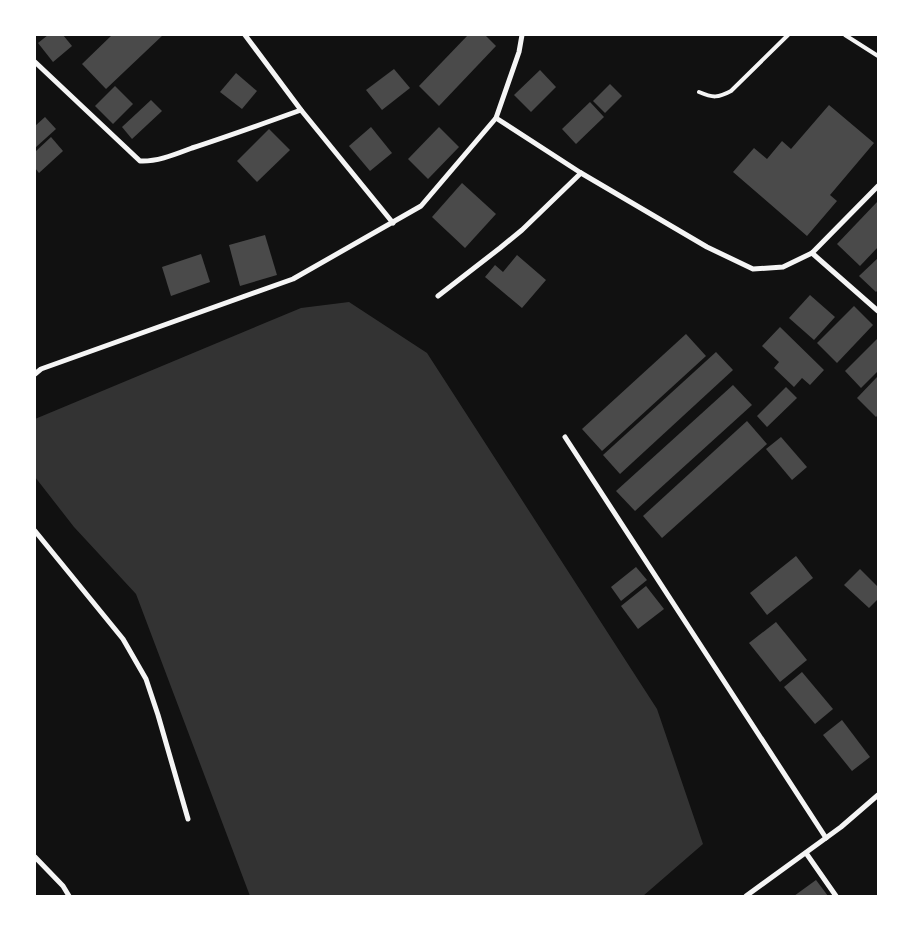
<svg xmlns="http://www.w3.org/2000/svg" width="913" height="931" font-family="Helvetica,sans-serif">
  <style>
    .water { fill: #333 }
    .building { fill: #4a4a4a }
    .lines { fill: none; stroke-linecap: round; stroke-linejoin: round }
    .service { stroke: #f5f5f5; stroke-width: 4 }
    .minor { stroke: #f5f5f5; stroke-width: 5 }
  </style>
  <rect width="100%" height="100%" fill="#111"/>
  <!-- water -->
  <path class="water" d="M349,302l78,51 230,356 46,135 -60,52h-393l-114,-302 -62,-67 -39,-50v-58l266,-111z"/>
  <!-- building -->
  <g class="building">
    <path d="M48,35h15l9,11 -19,16 -15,-19z"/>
    <path d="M112,35h51l-57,54 -24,-25z"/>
    <path d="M468,35h17l11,11 -57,60 -20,-20z"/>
    <path d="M394,69l16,19 -28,22 -16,-20z"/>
    <path d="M540,70l16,17 -25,25 -17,-17z"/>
    <path d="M236,73l21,18 -15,18 -22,-17z"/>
    <path d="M610,84l12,12 -17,17 -12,-12z"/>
    <path d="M115,86l18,18 -20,20 -18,-18z"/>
    <path d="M151,100l11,11 -30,28 -10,-12z"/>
    <path d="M590,102l14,15 -28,27 -14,-15z"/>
    <path d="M829,105l45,38 -44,52 7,6 -30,35 -74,-64 21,-24 13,11 15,-18 9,8z"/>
    <path d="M45,117l11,12 -21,19v-22z"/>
    <path d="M371,127l21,26 -22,18 -21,-25z"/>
    <path d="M439,127l20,20 -31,32 -20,-20z"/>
    <path d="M269,129l21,21 -33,32 -20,-21z"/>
    <path d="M51,137l12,14 -24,22 -4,-5v-16z"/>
    <path d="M462,183l34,31 -31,34 -33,-31z"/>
    <path d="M878,201v46l-18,19 -23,-22z"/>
    <path d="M265,235l12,40 -37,11 -11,-41z"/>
    <path d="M201,254l9,28 -39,14 -9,-29z"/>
    <path d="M517,255l29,25 -24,28 -37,-31 10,-12 8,7z"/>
    <path d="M878,258v32l-2,2 -17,-16z"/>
    <path d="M810,295l25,22 -21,23 -25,-22z"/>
    <path d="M854,306l19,19 -36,38 -20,-20z"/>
    <path d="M780,327l44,43 -14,15 -8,-7 -8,9 -20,-19 5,-6 -17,-16z"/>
    <path d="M686,334l20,22 -104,95 -20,-22z"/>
    <path d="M878,338v33l-17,17 -16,-17z"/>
    <path d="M716,352l17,18 -113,104 -17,-19z"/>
    <path d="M878,376v39l-2,2 -19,-19z"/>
    <path d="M733,385l19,20 -117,106 -19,-20z"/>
    <path d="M786,387l11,11 -30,29 -10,-11z"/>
    <path d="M747,421l20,23 -105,94 -19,-22z"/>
    <path d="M781,437l26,30 -15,13 -26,-31z"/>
    <path d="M796,556l17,22 -46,37 -17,-22z"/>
    <path d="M636,567l11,13 -26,21 -10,-14z"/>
    <path d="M860,569l18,18v12l-9,9 -25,-23z"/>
    <path d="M646,586l18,23 -26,20 -17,-23z"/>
    <path d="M776,622l31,38 -27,22 -31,-39z"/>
    <path d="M802,672l31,37 -18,15 -31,-37z"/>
    <path d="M842,720l28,37 -18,14 -29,-36z"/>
    <path d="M816,880l12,16h-34z"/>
  </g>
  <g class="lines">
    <!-- service -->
    <g class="service">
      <path d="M845,35l33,21"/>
      <path d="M699,92c14,6 19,6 32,-1l57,-56"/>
    </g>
    <!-- minor -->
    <g class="minor">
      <path d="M245,35l56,75 92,113"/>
      <path d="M35,62l105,99c17,1 36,-7 52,-13 37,-12 73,-25 109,-38"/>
      <path d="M496,118l85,55 126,74 46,22 30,-2 29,-14 66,-67"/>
      <path d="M812,253l66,58"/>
      <path d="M438,296l62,-48 22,-18 59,-57"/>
      <path d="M35,374l6,-5 252,-90 128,-73 75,-88 23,-66 3,-17"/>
      <path d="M565,437l261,401"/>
      <path d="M35,531l88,108 23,40 12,36 30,104"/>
      <path d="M806,853l30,43"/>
      <path d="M35,857l28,29 6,10"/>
      <path d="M746,896l95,-69 37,-32"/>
    </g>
  </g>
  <!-- border -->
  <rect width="913" height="931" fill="none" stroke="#ffffff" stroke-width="72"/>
</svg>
